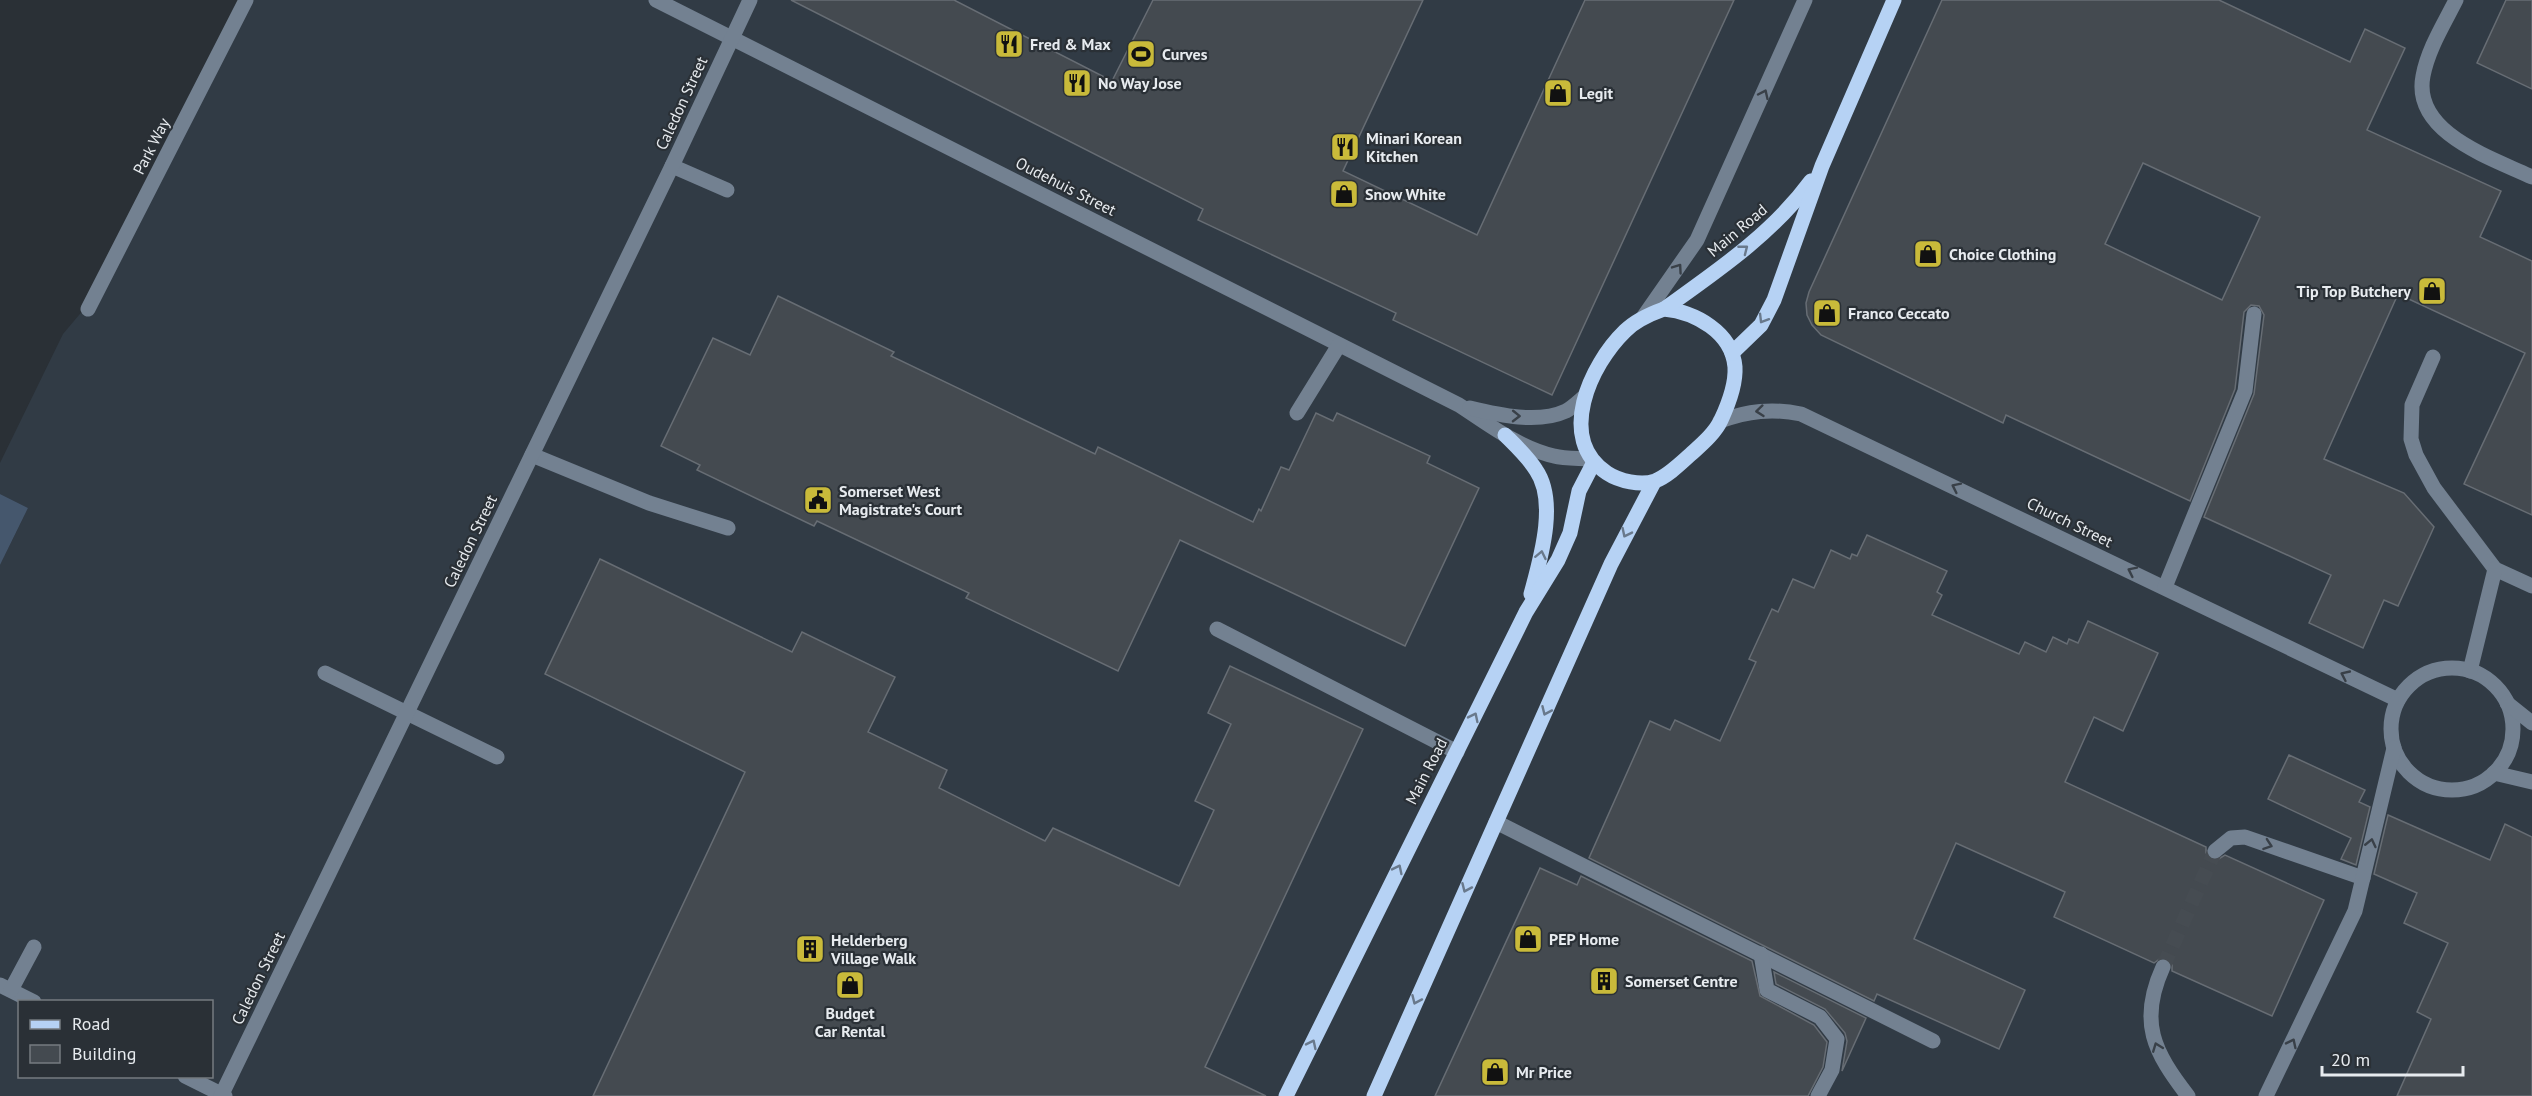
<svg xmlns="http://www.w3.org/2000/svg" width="2532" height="1096" font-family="'PT Sans',sans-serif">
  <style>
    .built { fill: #313b45; fill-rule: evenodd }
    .green { fill: #45576d }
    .building { fill: #444a50; stroke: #676d74; stroke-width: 1.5; fill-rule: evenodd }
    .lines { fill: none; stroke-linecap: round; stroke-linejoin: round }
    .minor-tunnel { stroke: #464c52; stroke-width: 15; stroke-dasharray: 15 8; stroke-linecap: butt }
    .minor { stroke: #738191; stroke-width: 15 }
    .major { stroke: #b6d2f4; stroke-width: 15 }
    .oneway { stroke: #394048 }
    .oneway2 { stroke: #69798c }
    .labels { text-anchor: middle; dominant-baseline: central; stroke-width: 4.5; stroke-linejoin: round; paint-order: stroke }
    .poi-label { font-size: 16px; font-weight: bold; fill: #e7ebef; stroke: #2a3036; text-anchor: start }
    .street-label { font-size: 16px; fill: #e7ebef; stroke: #2a3036 }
  </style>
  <rect width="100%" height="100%" fill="#2a3036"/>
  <!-- built -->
  <path class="built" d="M246,0h2286v1096h-2532v-531l28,-57 -28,-14v-31l63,-129 38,-45zM20,1002h192v74h-192z"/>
  <!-- green -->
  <path class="green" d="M0,494l28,14 -28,57z"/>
  <!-- building -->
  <g class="building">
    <path d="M791,0h163l158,81 41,-81h270l-80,171 134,64 108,-235h149l-182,395 -159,-75 3,-7 -198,-93 5,-11z"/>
    <path d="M1942,0h277l131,62 15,-33 40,19 -38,82 134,61 -21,46 52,24v254l-68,-31 61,-131 -127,-59 -74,165 80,34 30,34 -36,79 -14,-6 -21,48 -54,-25 22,-48 -127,-58 50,-123 10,-79 -5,-9 -8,-1 -7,7 -9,77 -45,112 -184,-86 -3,8 -182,-88 -9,-10 -5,-10 -1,-12 3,-11zM2143,163l117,54 -38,83 -117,-56z"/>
    <path d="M2506,0h26v89l-55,-26z"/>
    <path d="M778,296l116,56 -3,4 204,98 3,-7 155,75 6,-13 2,2 20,-44 8,3 27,-57 17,8 4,-8 93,43 -3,7 52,25 -74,158 -225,-106 -62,131 -152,-73 3,-5 -152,-72 -3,5 -117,-56 3,-5 -39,-19 52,-108 37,17z"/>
    <path d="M1867,535l80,36 -10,21 5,3 -10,20 87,39 6,-12 21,10 7,-15 14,7 2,-5 9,4 10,-22 70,32 -35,78 -29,-14 -29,65 141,65v6l5,7h6l8,-5 99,45 -52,116 -100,-45v-6l-5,-7h-6l-7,5 -100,-46 11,-25 -109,-49 -42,96 111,51 -26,59 -122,-55 -3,7 -285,-143 61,-137 20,9 5,-10 45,21 36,-79 -7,-3 23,-50 6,3 15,-33 21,9 17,-38 19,9 2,-5 5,2z"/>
    <path d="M600,559l192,93 10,-20 93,45 -27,55 79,38 -8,18 106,53 8,-13 126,58 35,-76 -19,-9 36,-77 -23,-11 22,-47 133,63 -158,338 61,29h-673l152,-324 -200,-98z"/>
    <path d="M2289,755l76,35 -6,12 11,5 -14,58 -15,-6 10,-21 -83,-39z"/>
    <path d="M2388,815l102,45 15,-36 27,13v259h-135l34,-77 -14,-7 31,-69 -44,-20 13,-30 -43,-19z"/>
    <path d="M1540,868l37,17 4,-9 171,85 8,35 54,29 13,17 -4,25 -15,29h-373z"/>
    <path d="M1774,972l92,46 -24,53 5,-30 -2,-8 -20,-24 -49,-25z"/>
  </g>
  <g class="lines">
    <!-- minor-tunnel -->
    <path class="minor-tunnel" d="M2163,967l52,-116"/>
    <!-- minor -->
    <g class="minor">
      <path d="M656,0l803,405c29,19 60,43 95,51 11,3 25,2 37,3"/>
      <path d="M2456,0c-12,24 -28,49 -33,76 -11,57 69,82 109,101"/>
      <path d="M672,166l55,24"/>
      <path d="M88,309l158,-309"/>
      <path d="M1644,316l53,-76 108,-240"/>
      <path d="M2433,357l-21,48 -1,34 5,16 18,33 61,81 37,17"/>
      <path d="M1470,408c29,7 68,16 96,3 7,-4 13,-10 19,-15"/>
      <path d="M1297,413l42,-68"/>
      <path d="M1720,421c28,-10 52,-13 81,-7l597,286"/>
      <path d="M532,455l117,48 79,25"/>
      <path d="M2165,587l80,-196 9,-77"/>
      <path d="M1217,629l240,123"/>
      <circle cx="2452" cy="729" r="61"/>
      <path d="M2470,671l25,-102"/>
      <path d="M325,673l172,84"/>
      <path d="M2507,703l25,20"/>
      <path d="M2494,773l38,9"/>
      <path d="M1496,822l437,219"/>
      <path d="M2215,851l16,-13 14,-1 118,41"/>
      <path d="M1761,954l6,36 53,27 17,22 -5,31 -14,26"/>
      <path d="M2163,967c-25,55 -9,85 25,129"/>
      <path d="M0,985l34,17"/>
      <path d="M11,990l23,-43"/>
      <path d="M185,1076l40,20"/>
      <path d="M221,1096l451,-930 78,-166"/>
      <path d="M2266,1096l89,-185 39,-163"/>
    </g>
    <!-- major -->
    <g class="major">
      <path d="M1664,309c31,3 68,23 71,58 1,17 -7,38 -14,53 -6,13 -19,24 -30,34 -10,9 -23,22 -36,27 -14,5 -36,0 -48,-8 -51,-34 -17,-108 18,-142 11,-11 25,-17 39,-22z"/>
      <path d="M1664,309c53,-38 108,-75 147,-128"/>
      <path d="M1732,353l29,-28 13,-25 48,-134 72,-166"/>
      <path d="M1505,435c11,11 23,22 31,35 22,32 4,90 -5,124"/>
      <path d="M1286,1096l240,-484 32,-52 12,-27 9,-42 15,-29"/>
      <path d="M1374,1096l237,-532 43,-82"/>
    </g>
  </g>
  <!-- one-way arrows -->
  <defs><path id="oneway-chevron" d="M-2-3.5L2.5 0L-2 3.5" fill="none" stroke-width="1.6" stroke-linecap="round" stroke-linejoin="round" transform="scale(1.5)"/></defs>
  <g class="oneway">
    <use href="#oneway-chevron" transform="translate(1764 94) rotate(-65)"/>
    <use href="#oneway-chevron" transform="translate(1678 268) rotate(-55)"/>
    <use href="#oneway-chevron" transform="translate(1760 411) rotate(174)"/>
    <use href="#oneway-chevron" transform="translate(1516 416) rotate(1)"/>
    <use href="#oneway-chevron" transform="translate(1956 487) rotate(-154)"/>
    <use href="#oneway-chevron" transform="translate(2132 571) rotate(-154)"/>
    <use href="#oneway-chevron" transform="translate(2345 675) rotate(-155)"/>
    <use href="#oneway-chevron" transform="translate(2371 843) rotate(-77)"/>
    <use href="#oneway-chevron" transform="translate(2268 845) rotate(19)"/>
    <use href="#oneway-chevron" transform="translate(2292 1043) rotate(-64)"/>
    <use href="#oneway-chevron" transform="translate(2157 1047) rotate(-111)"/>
  </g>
  <g class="oneway2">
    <use href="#oneway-chevron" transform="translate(1744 249) rotate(-38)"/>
    <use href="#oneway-chevron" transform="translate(1763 319) rotate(121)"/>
    <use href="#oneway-chevron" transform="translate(1626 533) rotate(116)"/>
    <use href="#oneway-chevron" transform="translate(1541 555) rotate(-78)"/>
    <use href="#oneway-chevron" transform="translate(1546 711) rotate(114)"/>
    <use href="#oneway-chevron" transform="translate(1474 717) rotate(-64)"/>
    <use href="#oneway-chevron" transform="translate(1398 869) rotate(-64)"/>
    <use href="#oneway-chevron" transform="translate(1466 888) rotate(114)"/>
    <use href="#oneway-chevron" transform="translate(1416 1000) rotate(114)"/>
    <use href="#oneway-chevron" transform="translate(1312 1044) rotate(-64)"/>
  </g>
  <!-- icons -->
  <defs>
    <g id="restaurant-square" transform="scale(1.5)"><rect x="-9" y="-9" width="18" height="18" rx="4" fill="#c9ba3a" stroke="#2a3036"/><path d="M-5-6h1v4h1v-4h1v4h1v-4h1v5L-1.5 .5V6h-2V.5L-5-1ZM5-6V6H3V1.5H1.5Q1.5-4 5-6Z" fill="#111"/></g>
    <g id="stadium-square" transform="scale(1.5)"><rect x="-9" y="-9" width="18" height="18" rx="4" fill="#c9ba3a" stroke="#2a3036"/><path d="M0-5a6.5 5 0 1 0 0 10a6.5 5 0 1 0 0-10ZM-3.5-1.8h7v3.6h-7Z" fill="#111"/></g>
    <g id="shop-square" transform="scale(1.5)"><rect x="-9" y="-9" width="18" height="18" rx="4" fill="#c9ba3a" stroke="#2a3036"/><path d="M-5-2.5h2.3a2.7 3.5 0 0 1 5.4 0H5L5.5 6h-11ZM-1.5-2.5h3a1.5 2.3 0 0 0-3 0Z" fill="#111"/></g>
    <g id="civic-square" transform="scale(1.5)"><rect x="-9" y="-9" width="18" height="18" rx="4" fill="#c9ba3a" stroke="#2a3036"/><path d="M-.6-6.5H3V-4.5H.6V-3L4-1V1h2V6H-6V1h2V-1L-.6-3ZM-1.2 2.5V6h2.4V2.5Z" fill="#111"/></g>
    <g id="building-square" transform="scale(1.5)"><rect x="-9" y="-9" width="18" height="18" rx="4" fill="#c9ba3a" stroke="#2a3036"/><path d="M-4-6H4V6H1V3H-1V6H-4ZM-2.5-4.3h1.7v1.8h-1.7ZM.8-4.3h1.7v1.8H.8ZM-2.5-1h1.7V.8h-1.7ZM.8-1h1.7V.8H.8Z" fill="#111"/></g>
  </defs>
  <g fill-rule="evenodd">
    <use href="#restaurant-square" x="1009" y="44"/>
    <use href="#stadium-square" x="1141" y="54"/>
    <use href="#restaurant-square" x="1077" y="83"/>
    <use href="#shop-square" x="1558" y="93"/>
    <use href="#restaurant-square" x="1345" y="147"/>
    <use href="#shop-square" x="1344" y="194"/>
    <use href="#shop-square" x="1928" y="254"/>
    <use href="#shop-square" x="2432" y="291"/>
    <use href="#shop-square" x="1827" y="313"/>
    <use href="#civic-square" x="818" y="500"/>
    <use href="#shop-square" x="1528" y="939"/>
    <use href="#building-square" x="810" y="949"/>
    <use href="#building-square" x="1604" y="981"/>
    <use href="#shop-square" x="850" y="985"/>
    <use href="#shop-square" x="1495" y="1072"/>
  </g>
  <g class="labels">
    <!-- poi labels -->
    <g class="poi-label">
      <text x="1030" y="44">Fred &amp; Max</text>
      <text x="1162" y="54">Curves</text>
      <text x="1098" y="83">No Way Jose</text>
      <text x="1579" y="93">Legit</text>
      <text x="1366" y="138">Minari Korean<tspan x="1366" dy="18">Kitchen</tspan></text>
      <text x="1365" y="194">Snow White</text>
      <text x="1949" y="254">Choice Clothing</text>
      <text x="2411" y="291" text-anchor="end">Tip Top Butchery</text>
      <text x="1848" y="313">Franco Ceccato</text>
      <text x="839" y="491">Somerset West<tspan x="839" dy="18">Magistrate's Court</tspan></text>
      <text x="1549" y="939">PEP Home</text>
      <text x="831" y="940">Helderberg<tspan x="831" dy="18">Village Walk</tspan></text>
      <text x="1625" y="981">Somerset Centre</text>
      <text x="850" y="1013" text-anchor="middle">Budget<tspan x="850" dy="18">Car Rental</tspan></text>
      <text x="1516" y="1072">Mr Price</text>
    </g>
    <!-- street labels -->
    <g class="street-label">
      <text transform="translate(681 103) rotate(-65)">Caledon Street</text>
      <text transform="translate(151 146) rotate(-63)">Park Way</text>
      <text transform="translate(1066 186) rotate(27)">Oudehuis Street</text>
      <text transform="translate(1737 230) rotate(-40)">Main Road</text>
      <text transform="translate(2070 522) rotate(26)">Church Street</text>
      <text transform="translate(470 541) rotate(-64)">Caledon Street</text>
      <text transform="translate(1426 771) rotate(-63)">Main Road</text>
      <text transform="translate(258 978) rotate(-64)">Caledon Street</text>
    </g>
  </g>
  <!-- legend -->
  <rect x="18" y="1000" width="195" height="78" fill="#2a3036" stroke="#767b80" stroke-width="1.5"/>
  <rect x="30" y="1020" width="30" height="9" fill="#b6d2f4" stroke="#767b80" stroke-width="1.5"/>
  <text x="72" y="1030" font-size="18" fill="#e7ebef">Road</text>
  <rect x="30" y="1045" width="30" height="18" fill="#444a50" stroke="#767b80" stroke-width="1.5"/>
  <text x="72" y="1060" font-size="18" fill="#e7ebef">Building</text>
  <!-- scale -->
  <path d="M2322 1066v9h141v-9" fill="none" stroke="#e7ebef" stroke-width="3"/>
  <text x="2331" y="1066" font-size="18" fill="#e7ebef" stroke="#2a3036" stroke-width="4.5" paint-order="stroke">20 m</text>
</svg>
